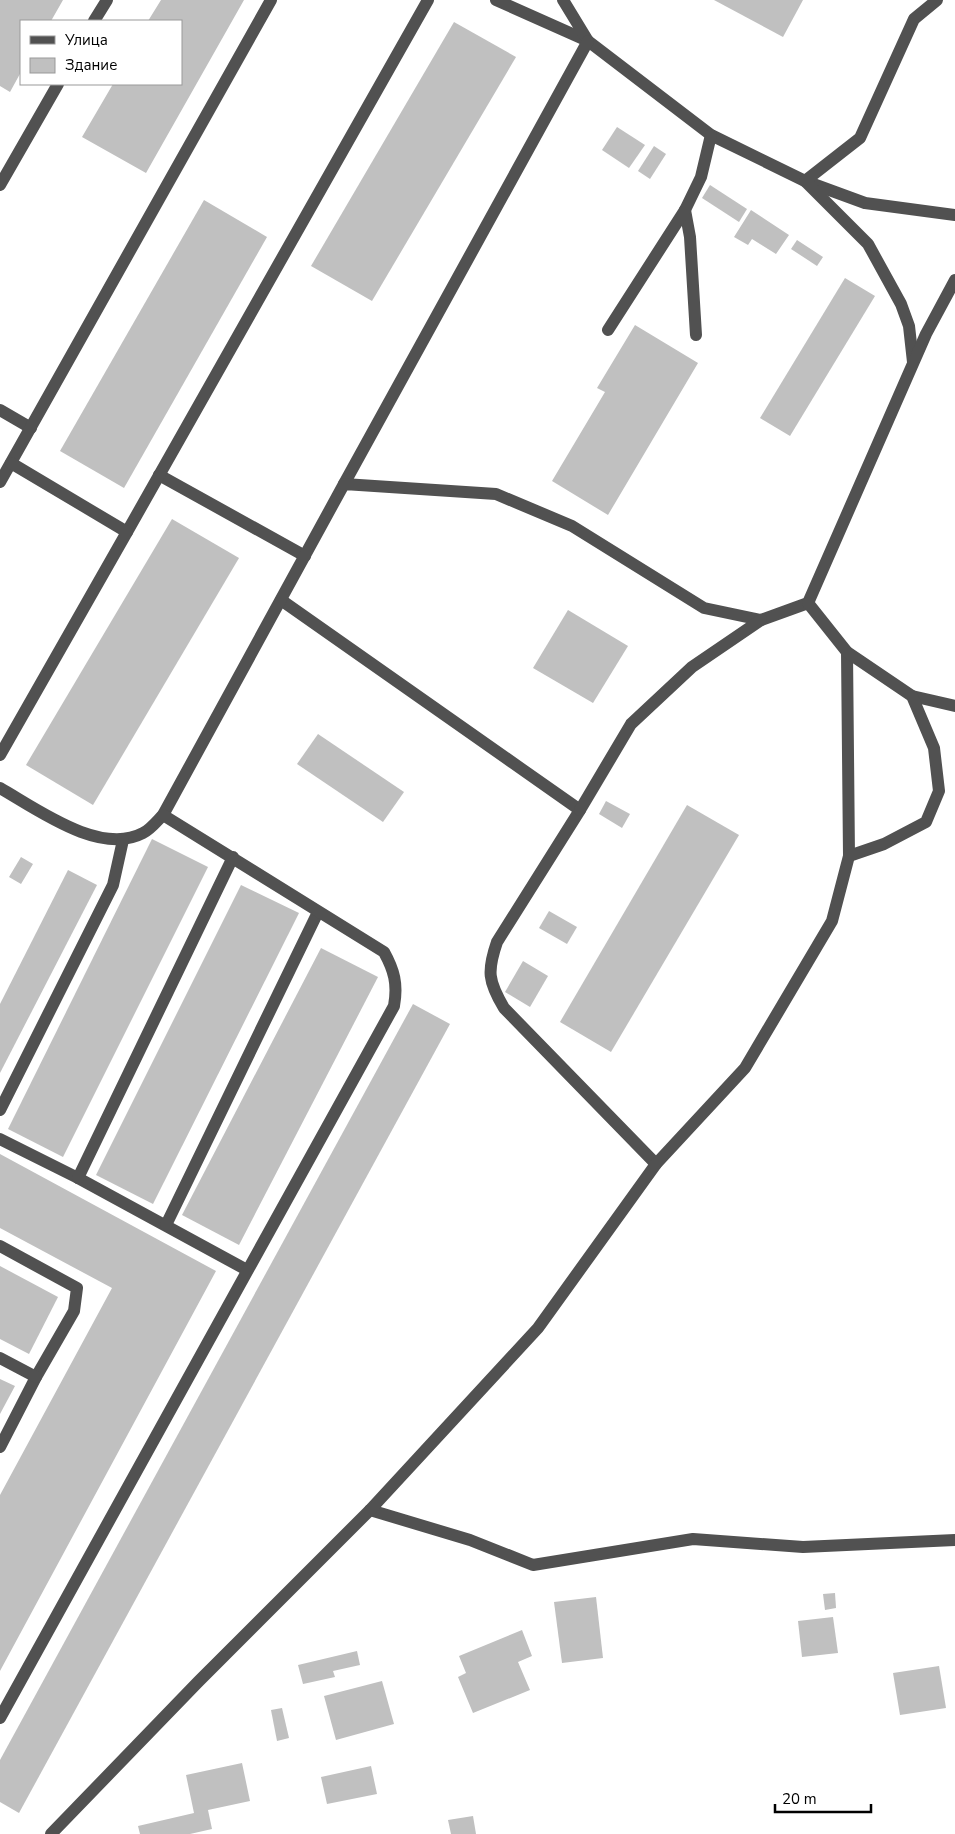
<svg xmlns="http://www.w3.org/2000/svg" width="955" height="1834" font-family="'Nunito Sans',sans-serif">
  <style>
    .building { fill: #c0c0c0 }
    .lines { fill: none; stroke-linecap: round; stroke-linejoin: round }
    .minor { stroke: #515151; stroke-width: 12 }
  </style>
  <rect width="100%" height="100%" fill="#fff"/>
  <!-- building -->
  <g class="building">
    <path d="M0,0h63l-12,21h-30v51l-11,20 -10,-6z"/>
    <path d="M161,0h83l-98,173 -64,-36 31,-53h68v-63h-33z"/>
    <path d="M714,0h89l-20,37z"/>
    <path d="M454,22l62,35 -144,244 -61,-35z"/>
    <path d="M617,127l28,18 -16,23 -27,-18z"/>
    <path d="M654,146l12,8 -16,25 -12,-8z"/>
    <path d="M710,185l37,24 -8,13 -37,-24z"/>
    <path d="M204,200l63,37 -143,251 -64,-37z"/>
    <path d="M751,210l38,25 -13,19 -24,-15 -4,6 -14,-8z"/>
    <path d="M797,240l26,17 -6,9 -26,-17z"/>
    <path d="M845,278l30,18 -85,140 -30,-18z"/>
    <path d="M635,325l63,38 -90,152 -56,-34 53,-89 -8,-4z"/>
    <path d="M172,519l67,39 -146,247 -67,-40z"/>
    <path d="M568,610l60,36 -35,57 -60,-35z"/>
    <path d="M318,734l86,58 -21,30 -86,-58z"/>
    <path d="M606,801l24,13 -8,14 -23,-14z"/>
    <path d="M687,805l52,30 -128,217 -51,-30z"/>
    <path d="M152,839l56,28 -145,290 -55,-28z"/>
    <path d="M21,857l12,7 -12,20 -12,-7z"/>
    <path d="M68,870l29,15 -97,188v-69z"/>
    <path d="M241,885l58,28 -146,291 -57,-29z"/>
    <path d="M549,911l28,16 -10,17 -28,-16z"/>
    <path d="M321,948l57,29 -139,268 -57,-30z"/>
    <path d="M523,961l25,15 -18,31 -25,-15z"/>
    <path d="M413,1004l37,20 -431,789 -19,-11v-42z"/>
    <path d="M0,1154l216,117 -216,400v-176l112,-207 -112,-60z"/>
    <path d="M0,1266l58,31 -29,57 -29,-15z"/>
    <path d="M0,1379l15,7 -15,28z"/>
    <path d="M835,1593l1,15 -11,2 -2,-16z"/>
    <path d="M596,1597l7,61 -41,5 -8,-61z"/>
    <path d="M833,1617l5,36 -36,4 -4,-36z"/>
    <path d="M522,1630l10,26 -14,6 12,28 -57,23 -15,-36 8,-4 -7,-17z"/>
    <path d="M357,1651l3,14 -27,6 2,6 -32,7 -5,-19z"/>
    <path d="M939,1666l7,42 -46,7 -7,-42z"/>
    <path d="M382,1681l12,43 -58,16 -12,-44z"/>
    <path d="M282,1708l7,30 -12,3 -6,-31z"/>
    <path d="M242,1763l8,38 -42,9 4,19 -22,5h-50l-2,-8 56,-13 -8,-38z"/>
    <path d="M371,1766l6,28 -50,10 -6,-27z"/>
    <path d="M473,1816l3,18h-25l-3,-14z"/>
  </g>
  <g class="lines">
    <!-- minor -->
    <g class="minor">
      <path d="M496,0l92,41 123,94 94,46 60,22 90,12"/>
      <path d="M563,0l25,41"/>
      <path d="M94,21l13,-21"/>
      <path d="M0,185l58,-101"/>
      <path d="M685,210l5,27 6,98"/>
      <path d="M608,330l77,-120 16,-33 10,-42"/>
      <path d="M913,362l-4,-36 -8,-22 -33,-60 -63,-63 55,-43 54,-119 23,-19"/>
      <path d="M0,410l31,18"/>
      <path d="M159,475l146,81"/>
      <path d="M0,482l271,-482"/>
      <path d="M344,484l244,-443"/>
      <path d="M127,532l301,-532"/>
      <path d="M281,600l299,210 -83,132c-10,29 -9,39 7,66l152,156"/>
      <path d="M847,652l2,204"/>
      <path d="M912,696l43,10"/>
      <path d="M0,755l127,-223 -116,-69"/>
      <path d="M0,788c37,21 100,68 143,45 7,-3 14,-12 20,-18l181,-331 152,10 76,32 132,82 57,12 47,-17 118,-269 29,-54"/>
      <path d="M580,810l51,-86 61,-57 69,-47"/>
      <path d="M0,1110l113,-225 10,-45"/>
      <path d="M0,1139l78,39 169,92"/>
      <path d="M78,1178l155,-321"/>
      <path d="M166,1225l152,-313"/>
      <path d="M0,1246l77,42 -3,23 -38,66 -36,70"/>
      <path d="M0,1358l36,19"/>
      <path d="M370,1510l100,30 63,25 160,-26 110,8 152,-7"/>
      <path d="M0,1718l394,-712c4,-22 0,-36 -10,-54l-221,-137"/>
      <path d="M51,1834l147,-152 172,-172 168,-182 118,-164 89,-96 87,-147 17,-65 35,-12 42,-22 13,-31 -5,-43 -22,-52 -65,-44 -39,-49"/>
    </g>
  </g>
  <!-- legend -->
  <rect x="20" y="20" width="162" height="65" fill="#ffffff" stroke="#999999"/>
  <rect x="30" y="36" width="25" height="8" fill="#515151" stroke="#999999"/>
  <text x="65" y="45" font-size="15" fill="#000000">Улица</text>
  <rect x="30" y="58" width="25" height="15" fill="#c0c0c0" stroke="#999999"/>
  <text x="65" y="70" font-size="15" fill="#000000">Здание</text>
  <!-- scale -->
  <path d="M775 1804v8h96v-8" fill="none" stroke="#000000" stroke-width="2.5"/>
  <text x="782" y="1804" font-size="15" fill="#000000" stroke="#ffffff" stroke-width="4" paint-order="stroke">20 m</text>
</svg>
